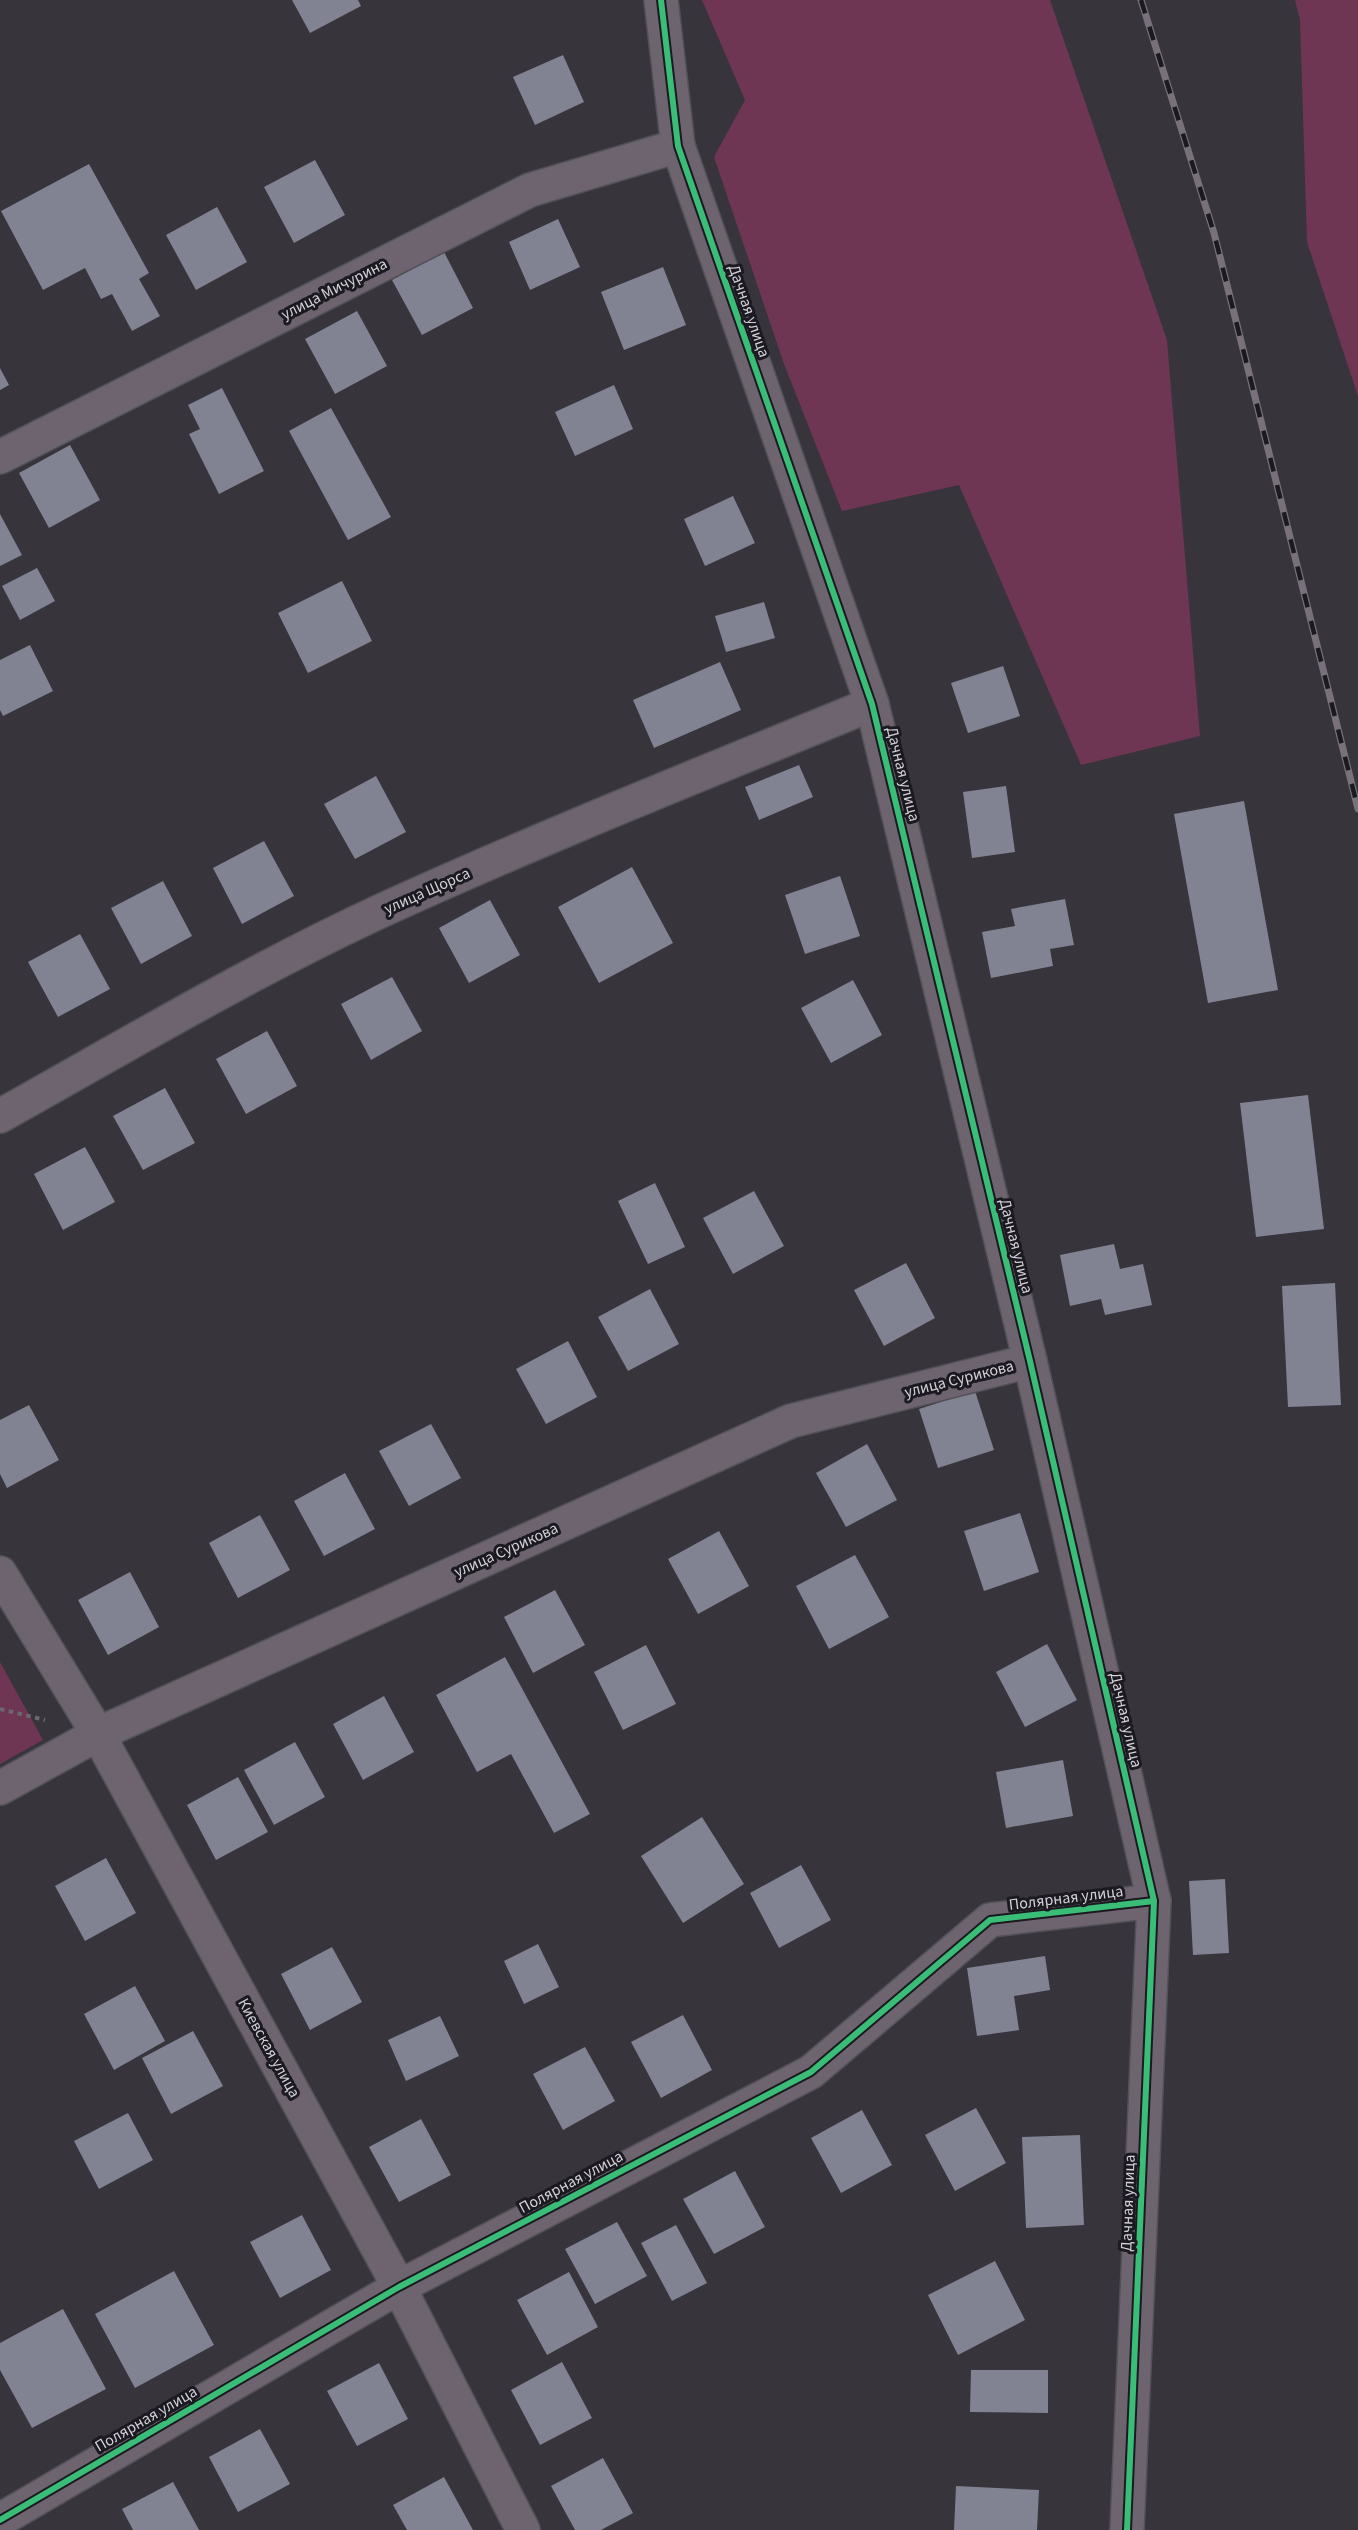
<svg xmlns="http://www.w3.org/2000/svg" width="1358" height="2530" font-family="'Source Sans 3',sans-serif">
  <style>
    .green { fill: #6e3653 }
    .building { fill: #818292 }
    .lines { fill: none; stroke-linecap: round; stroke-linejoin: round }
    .street-casing { stroke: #535158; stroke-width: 36 }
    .path { stroke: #6e6770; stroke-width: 4; stroke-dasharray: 4.5 4.5; stroke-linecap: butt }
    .street { stroke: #6e6470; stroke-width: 33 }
    .rail-casing { stroke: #78717b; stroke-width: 7 }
    .rail { stroke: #1c1a21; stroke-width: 4.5; stroke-dasharray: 14; stroke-linecap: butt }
    .cycleway-casing { stroke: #1c1a21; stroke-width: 10 }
    .cycleway { stroke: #3abd76; stroke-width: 6 }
    .labels { text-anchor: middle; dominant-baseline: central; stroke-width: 6; stroke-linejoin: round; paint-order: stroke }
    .street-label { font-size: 16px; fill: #d4d0da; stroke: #1c1a21 }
  </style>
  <rect width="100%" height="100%" fill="#37343c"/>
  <!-- green -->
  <g class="green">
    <path d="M702,0h348l117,340 33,396 -119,29 -122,-280 -117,26 -58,-147 -70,-207 31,-57z"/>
    <path d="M1295,0h63v396l-51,-154 -7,-222z"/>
    <path d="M0,1662l43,78 -43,24z"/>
  </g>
  <!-- building -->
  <g class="building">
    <path d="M292,0h66l3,6 -51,27z"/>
    <path d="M563,55l21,47 -49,23 -22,-48z"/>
    <path d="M315,160l30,55 -51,28 -30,-56z"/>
    <path d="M89,164l60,109 -10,6 21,37 -28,15 -20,-37 -11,5 -16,-31 -42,22 -42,-79z"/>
    <path d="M217,207l30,55 -51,28 -30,-55z"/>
    <path d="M558,219l22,48 -50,23 -21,-48z"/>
    <path d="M444,252l29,56 -51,27 -30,-55z"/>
    <path d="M663,267l23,58 -62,25 -23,-58z"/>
    <path d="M357,311l30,55 -52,28 -30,-55z"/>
    <path d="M0,368l9,17 -9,5z"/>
    <path d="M614,385l19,44 -58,27 -20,-44z"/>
    <path d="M222,388l42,83 -45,23 -30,-60 11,-5 -12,-24z"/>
    <path d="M331,408l60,109 -43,23 -59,-109z"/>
    <path d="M70,445l30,55 -51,28 -30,-55z"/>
    <path d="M733,496l22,47 -50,23 -21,-47z"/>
    <path d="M0,514l22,41 -22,11z"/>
    <path d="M37,568l18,33 -35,19 -18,-34z"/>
    <path d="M342,581l30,60 -64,32 -30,-60z"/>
    <path d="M764,602l11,36 -49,14 -11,-36z"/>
    <path d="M30,645l23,46 -50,25 -3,-6v-50z"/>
    <path d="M720,662l21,48 -87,38 -21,-48z"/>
    <path d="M1003,666l17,50 -52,17 -17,-50z"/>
    <path d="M799,765l14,32 -54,23 -14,-33z"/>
    <path d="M376,776l30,56 -51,27 -31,-55z"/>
    <path d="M1006,786l9,66 -43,6 -9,-66z"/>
    <path d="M1244,801l34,189 -70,13 -34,-189z"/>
    <path d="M264,841l30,55 -52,28 -29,-56z"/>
    <path d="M632,867l41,76 -74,40 -41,-76z"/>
    <path d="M840,876l20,60 -55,18 -20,-59z"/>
    <path d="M163,881l29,55 -51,28 -30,-56z"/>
    <path d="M1065,899l9,46 -24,4 3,17 -62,12 -9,-46 33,-6 -4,-17z"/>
    <path d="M490,900l30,55 -51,28 -30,-55z"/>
    <path d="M80,934l30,55 -52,28 -30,-55z"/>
    <path d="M392,977l30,54 -51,29 -30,-56z"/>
    <path d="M853,980l29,55 -51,28 -30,-55z"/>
    <path d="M267,1031l30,55 -51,28 -30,-55z"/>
    <path d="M165,1088l30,55 -52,27 -30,-54z"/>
    <path d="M1308,1095l16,134 -68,8 -16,-134z"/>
    <path d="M85,1147l30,55 -52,28 -29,-56z"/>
    <path d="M655,1183l30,64 -37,17 -30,-63z"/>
    <path d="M754,1191l30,55 -51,28 -30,-56z"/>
    <path d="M1114,1244l6,25 23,-5 9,41 -47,10 -4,-16 -31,7 -10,-51z"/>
    <path d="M906,1263l29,55 -51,28 -30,-56z"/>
    <path d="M1335,1283l6,122 -53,2 -6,-121z"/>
    <path d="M650,1289l29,55 -51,27 -30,-54z"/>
    <path d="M568,1341l29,56 -51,27 -30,-55z"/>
    <path d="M975,1391l19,59 -56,18 -19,-59z"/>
    <path d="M29,1405l30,55 -52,28 -7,-14v-54z"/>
    <path d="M431,1424l30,54 -52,28 -30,-55z"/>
    <path d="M867,1444l30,56 -51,27 -30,-54z"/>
    <path d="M345,1473l30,56 -51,27 -30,-55z"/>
    <path d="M1020,1513l19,59 -55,19 -20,-60z"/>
    <path d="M260,1515l30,55 -52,28 -29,-55z"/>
    <path d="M719,1531l30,55 -51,28 -30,-55z"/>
    <path d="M855,1555l34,62 -60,32 -33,-63z"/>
    <path d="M130,1572l29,55 -51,28 -30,-55z"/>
    <path d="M555,1590l30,55 -52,28 -29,-56z"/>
    <path d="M1047,1644l30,56 -52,27 -29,-55z"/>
    <path d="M646,1645l30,59 -53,26 -29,-58z"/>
    <path d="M505,1657l85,157 -36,19 -43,-79 -34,18 -41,-77z"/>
    <path d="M384,1696l30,56 -51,28 -30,-56z"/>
    <path d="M295,1742l30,55 -51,28 -30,-55z"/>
    <path d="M1063,1760l10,56 -67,12 -10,-56z"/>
    <path d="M238,1777l30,55 -52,28 -29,-55z"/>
    <path d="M702,1817l42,67 -61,39 -42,-67z"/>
    <path d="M106,1858l30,55 -51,28 -30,-55z"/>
    <path d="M801,1865l30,55 -52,28 -29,-55z"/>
    <path d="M1225,1879l4,74 -36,2 -4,-74z"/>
    <path d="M538,1944l21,43 -35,17 -20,-43z"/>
    <path d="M332,1947l30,55 -52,28 -29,-56z"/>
    <path d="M1045,1956l5,34 -36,6 5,34 -42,6 -10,-68z"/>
    <path d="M135,1986l30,55 -51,29 -30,-56z"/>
    <path d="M683,2015l29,55 -51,28 -30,-56z"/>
    <path d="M440,2016l19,40 -53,25 -18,-41z"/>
    <path d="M193,2031l30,55 -52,28 -29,-56z"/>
    <path d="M585,2047l30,54 -52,29 -30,-56z"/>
    <path d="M976,2108l30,55 -51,28 -30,-56z"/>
    <path d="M862,2110l30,55 -51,28 -30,-55z"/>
    <path d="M128,2113l25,47 -54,29 -25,-48z"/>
    <path d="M421,2119l30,56 -52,27 -30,-55z"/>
    <path d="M1080,2135l4,90 -58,3 -4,-91z"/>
    <path d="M735,2171l30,56 -51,27 -31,-55z"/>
    <path d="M302,2215l29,55 -51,28 -30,-56z"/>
    <path d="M617,2222l30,54 -52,28 -30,-55z"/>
    <path d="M676,2225l31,58 -35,18 -31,-58z"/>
    <path d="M995,2261l30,59 -67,35 -30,-60z"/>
    <path d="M174,2271l40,74 -79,43 -40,-74z"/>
    <path d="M569,2272l29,55 -51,28 -30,-55z"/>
    <path d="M63,2309l43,80 -74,39 -32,-58v-27z"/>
    <path d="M562,2362l30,56 -52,27 -29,-55z"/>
    <path d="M379,2363l29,56 -51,27 -30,-55z"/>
    <path d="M971,2370h77v43l-78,-1z"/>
    <path d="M260,2429l30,55 -52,28 -29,-55z"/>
    <path d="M603,2458l30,55 -32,17h-26l-24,-44z"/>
    <path d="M444,2477l29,53h-66l-14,-25z"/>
    <path d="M173,2482l26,48h-66l-11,-21z"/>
    <path d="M956,2486l83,4 -2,40h-83z"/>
  </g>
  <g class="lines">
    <!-- street casing -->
    <g class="street-casing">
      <g id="street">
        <path d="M661,0l17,146 194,558 158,657 124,540 -27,629"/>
        <path d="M0,457l530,-267 148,-44"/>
        <path d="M0,1116c127,-71 253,-146 385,-207 160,-73 324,-138 487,-205"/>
        <path d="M0,1573l98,161 301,553 124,243"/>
        <path d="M0,1788l98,-54 693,-313 239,-60"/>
        <path d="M0,2520l399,-233 412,-215 179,-152 164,-19"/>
      </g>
    </g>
    <!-- path -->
    <path class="path" d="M0,1709l45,11"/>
    <!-- street -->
    <use href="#street" class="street"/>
    <!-- rail casing -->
    <g class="rail-casing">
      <path id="rail" d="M1141,0l73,233 144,576"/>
    </g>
    <!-- rail -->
    <use href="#rail" class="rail"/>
    <!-- cycleway casing -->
    <g class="cycleway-casing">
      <g id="cycleway">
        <path d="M661,0l17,146 194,558 158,657 124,540 -27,629"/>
        <path d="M0,2520l399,-233 412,-215 179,-152 164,-19"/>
      </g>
    </g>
    <!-- cycleway -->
    <use href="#cycleway" class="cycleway"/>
  </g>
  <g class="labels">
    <!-- street labels -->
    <g class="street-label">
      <text transform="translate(334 289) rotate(-27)">улица Мичурина</text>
      <text transform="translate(749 311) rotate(71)">Дачная улица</text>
      <text transform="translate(903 774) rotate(76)">Дачная улица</text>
      <text transform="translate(427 891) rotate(-24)">улица Щорса</text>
      <text transform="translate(1016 1246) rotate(76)">Дачная улица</text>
      <text transform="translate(959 1379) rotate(-14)">улица Сурикова</text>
      <text transform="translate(506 1550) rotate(-24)">улица Сурикова</text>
      <text transform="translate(1126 1720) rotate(77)">Дачная улица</text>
      <text transform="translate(1066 1898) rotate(-7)">Полярная улица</text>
      <text transform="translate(269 2048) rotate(61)">Киевская улица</text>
      <text transform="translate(571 2182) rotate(-28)">Полярная улица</text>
      <text transform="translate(1128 2203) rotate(-88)">Дачная улица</text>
      <text transform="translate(146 2419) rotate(-30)">Полярная улица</text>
    </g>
  </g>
</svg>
